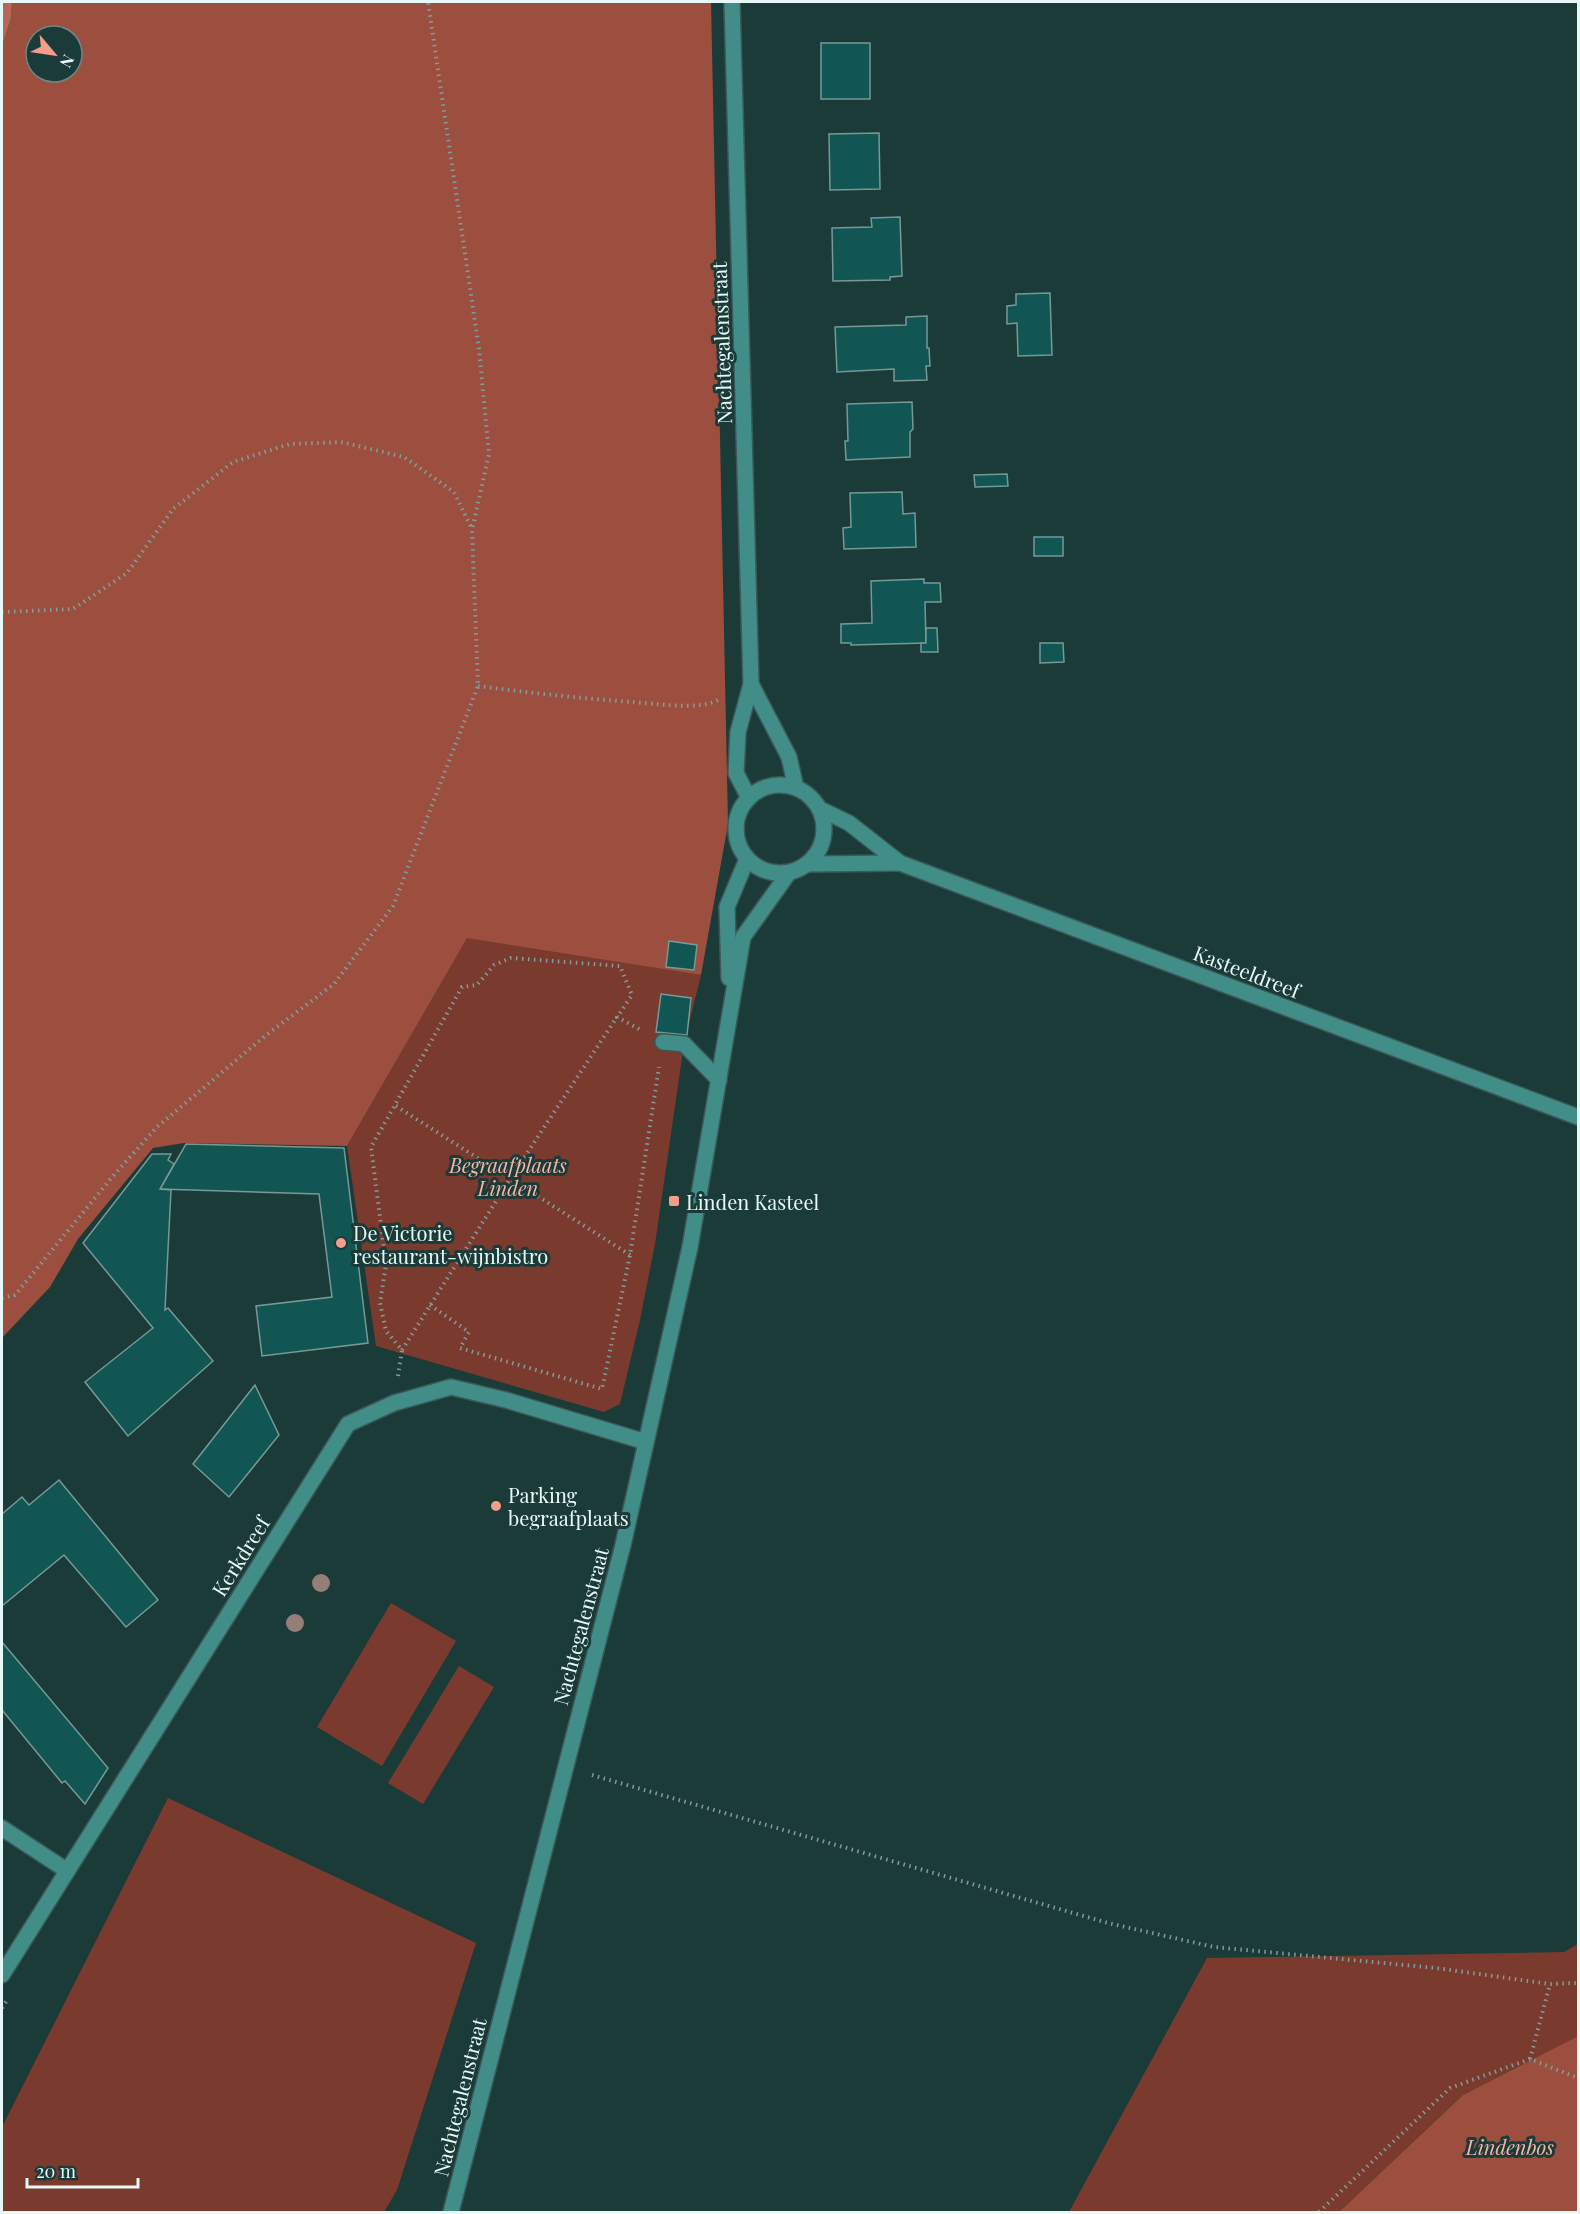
<svg xmlns="http://www.w3.org/2000/svg" width="1580" height="2214" font-family="'Playfair Display',serif">
  <style>
    .green { fill: #7a3a2d }
    .forest { fill: #9d4f3f; fill-rule: evenodd }
    .water { fill: #b96857 }
    .building { fill: #125653; stroke: #779996; stroke-width: 1.5 }
    .lines { fill: none; stroke-linecap: round; stroke-linejoin: round }
    .minor-casing { stroke: #3c5957; stroke-width: 18 }
    .path { stroke: #839c9a; stroke-width: 4; stroke-dasharray: 1.5 4.5; stroke-linecap: butt }
    .minor { stroke: #418e89; stroke-width: 15 }
    .tree { fill: #957e75 }
    .poi-dot { fill: #f49d8b; stroke: #1b3b39; stroke-width: 2 }
    .labels { text-anchor: middle; dominant-baseline: central; stroke-width: 6; stroke-linejoin: round; paint-order: stroke }
    .street-label { font-size: 20px; fill: #e7f9f7; stroke: #1b3b39 }
    .park-label { font-size: 20px; font-style: italic; fill: #f9b4a6; stroke: #1b3b39 }
    .poi-label { font-size: 20px; fill: #e7f9f7; stroke: #1b3b39; text-anchor: start }
  </style>
  <rect width="100%" height="100%" fill="#1b3b39"/>
  <!-- green -->
  <g class="green">
    <path d="M467,937l234,38 -17,69 -29,200 -15,76 -20,84 -16,8 -228,-66 -29,-200z"/>
    <path d="M391,1603l65,38 -74,125 -65,-39z"/>
    <path d="M459,1666l35,21 -71,117 -35,-21z"/>
    <path d="M168,1798l308,145 -79,247 -13,22h-382v-85z"/>
    <path d="M1578,1944v92l-115,59 -124,117h-270l138,-254 357,-6z"/>
  </g>
  <!-- forest -->
  <g class="forest">
    <path d="M12,2h699l17,822 -27,151 -234,-37 -120,208 -163,-3 -31,5 -75,91 -28,48 -48,51v-1292l9,-28zM36,36h36v36h-36z"/>
    <path d="M1578,2036v176h-239l124,-117z"/>
  </g>
  <!-- water -->
  <path class="water" d="M2,2h10l-1,16 -9,28z"/>
  <!-- building -->
  <g class="building">
    <rect x="821" y="43" width="49" height="56"/>
    <path d="M879,133l1,56 -50,1 -1,-56z"/>
    <path d="M900,217l2,59 -12,1v3l-57,1 -1,-53 40,-1 -1,-9z"/>
    <path d="M1050,293l2,62 -34,1 -1,-33 -10,1v-18l9,-1v-11z"/>
    <path d="M927,316v32h2l1,18h-4l1,14 -33,1v-12l-57,3 -2,-45 71,-2v-8z"/>
    <path d="M912,402l1,27 -3,3v25l-64,3 -1,-19h3l-1,-37z"/>
    <path d="M1007,474l1,12 -33,1 -1,-12z"/>
    <path d="M902,492l1,22 12,-1 1,34 -72,2 -1,-21 8,-1 -1,-34z"/>
    <rect x="1034" y="537" width="29" height="19"/>
    <path d="M924,579v4h16l1,19h-16l1,41 -75,2v-2h-10v-19l31,-1 -1,-42z"/>
    <path d="M926,628h11l1,24h-17v-9h5z"/>
    <path d="M1040,643h23l1,19 -24,1z"/>
    <path d="M669,941l28,4 -3,25 -28,-3z"/>
    <path d="M661,994l30,4 -4,37 -31,-3z"/>
    <path d="M186,1144l158,4 24,195 -106,13 -6,-50 76,-9 -13,-103 -159,-5z"/>
    <path d="M152,1154h19l-3,6 6,4 -14,25 11,1 -6,120 3,-2 45,53 -85,75 -43,-54 68,-54 -70,-85z"/>
    <path d="M255,1385l24,50 -50,62 -36,-33z"/>
    <path d="M59,1480l99,120 -32,27 -62,-72 -62,51v-92l20,-17 7,8z"/>
    <path d="M2,1642l106,126 -23,36 -20,-23 -3,2 -60,-73z"/>
  </g>
  <g class="lines">
    <!-- minor casing -->
    <g class="minor-casing">
      <g id="minor">
        <path d="M732,2l19,682 -13,48 -2,41 13,25"/>
        <path d="M751,684l38,73 7,31"/>
        <circle cx="780" cy="829" r="44"/>
        <path d="M820,809l29,14 51,40 678,254"/>
        <path d="M808,864l92,-1"/>
        <path d="M729,978l-2,-71 20,-48"/>
        <path d="M663,1042l21,2 35,36"/>
        <path d="M2,1828l64,42"/>
        <path d="M2,1975l346,-551 46,-21 57,-16 55,13 140,42"/>
        <path d="M451,2212l172,-667 67,-298 53,-310 45,-63"/>
      </g>
    </g>
    <!-- path -->
    <g class="path">
      <path d="M2,612l71,-3 54,-36 46,-64 60,-47 57,-18 51,-2 63,15 50,35 18,37"/>
      <path d="M478,686c51,7 102,12 153,16 24,1 66,9 87,-2"/>
      <path d="M396,1106l234,149"/>
      <path d="M2,1298l13,-3 98,-119 44,-49 108,-91 69,-52 59,-78 85,-220 -6,-156 17,-76 -10,-105 -51,-347"/>
      <path d="M430,1305l39,27 -9,16 142,41 28,-134 29,-188"/>
      <path d="M402,1350l108,-171 107,-162"/>
      <path d="M398,1376l4,-26 -16,-19 -6,-28 6,-39 -15,-117 91,-160 15,-2 17,-20 17,-7 109,8 12,29 -15,22 24,13"/>
      <path d="M592,1775l516,148 106,24 222,21 114,16 28,-1"/>
      <path d="M2,2008l5,-8"/>
      <path d="M1530,2059l20,-75"/>
      <path d="M1319,2212l131,-124 80,-29 48,19"/>
    </g>
    <!-- minor -->
    <use href="#minor" class="minor"/>
  </g>
  <!-- trees -->
  <g class="tree">
    <circle cx="321" cy="1583" r="9"/>
    <circle cx="295" cy="1623" r="9"/>
  </g>
  <!-- markers -->
  <g class="poi-dot">
    <rect x="668" y="1195" width="12" height="12" rx="3"/>
    <circle cx="341" cy="1243" r="6"/>
    <circle cx="496" cy="1506" r="6"/>
  </g>
  <g class="labels">
    <!-- street labels -->
    <g class="street-label">
      <text transform="translate(721 343) rotate(-92)">Nachtegalenstraat</text>
      <text transform="translate(1247 971) rotate(21)">Kasteeldreef</text>
      <text transform="translate(240 1556) rotate(-58)">Kerkdreef</text>
      <text transform="translate(580 1626) rotate(-75)">Nachtegalenstraat</text>
      <text transform="translate(459 2097) rotate(-76)">Nachtegalenstraat</text>
    </g>
    <!-- park labels -->
    <g class="park-label">
      <text x="508" y="1164">Begraafplaats<tspan x="508" dy="23">Linden</tspan></text>
      <text x="1510" y="2146">Lindenbos</text>
    </g>
    <!-- poi labels -->
    <g class="poi-label">
      <text x="686" y="1201">Linden Kasteel</text>
      <text x="353" y="1232">De Victorie<tspan x="353" dy="23">restaurant-wijnbistro</tspan></text>
      <text x="508" y="1494">Parking<tspan x="508" dy="23">begraafplaats</tspan></text>
    </g>
  </g>
  <!-- border -->
  <rect width="1580" height="2214" fill="none" stroke="#e7f9f7" stroke-width="6"/>
  <!-- north arrow -->
  <g transform="translate(54 54) rotate(119)"><circle r="28" fill="#1b3b39" stroke="#6d8785" stroke-width="1.5"/>
  <path d="M0-4.5L10 22L0 15L-10 22Z" fill="#f49d8b"/>
  <text y="-9" font-size="16" font-weight="bold" text-anchor="middle" fill="#e7f9f7">N</text>
  </g>
  <!-- scale -->
  <path d="M27 2178v9h111v-9" fill="none" stroke="#e7f9f7" stroke-width="3"/>
  <text x="36" y="2178" font-size="18" fill="#e7f9f7" stroke="#1b3b39" stroke-width="4.5" paint-order="stroke">20 m</text>
</svg>
